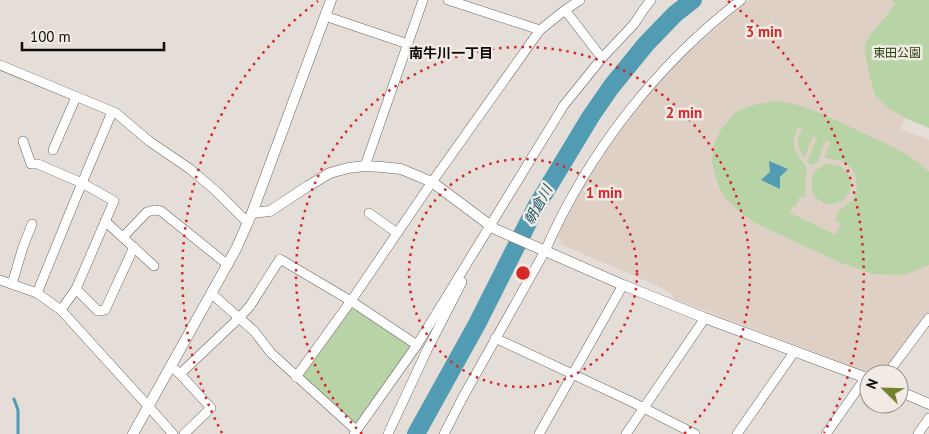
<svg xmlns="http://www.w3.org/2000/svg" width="929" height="434" font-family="'PT Sans','Noto Sans JP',sans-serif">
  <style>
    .built { fill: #ded0c5 }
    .green { fill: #b8d4a6; fill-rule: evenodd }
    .water { fill: #529cb3 }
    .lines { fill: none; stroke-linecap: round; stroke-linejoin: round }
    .stream { stroke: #529cb3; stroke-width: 3 }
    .river { stroke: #529cb3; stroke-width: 18 }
    .minor-casing { stroke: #6b6560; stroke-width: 10 }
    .tertiary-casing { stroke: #6b6560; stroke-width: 11 }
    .minor { stroke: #fff; stroke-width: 9 }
    .tertiary { stroke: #fff; stroke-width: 10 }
    .ring { fill: none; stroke: #d62828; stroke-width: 2.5; stroke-dasharray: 2.5 5 }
    .labels { text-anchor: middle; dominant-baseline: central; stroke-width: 5; stroke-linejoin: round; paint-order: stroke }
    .park-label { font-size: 12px; fill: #27430b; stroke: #f2ebe5 }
    .neighbourhood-label { font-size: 14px; font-weight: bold; fill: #0d0b09; stroke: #f2ebe5 }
    .water-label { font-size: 14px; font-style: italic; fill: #1a5768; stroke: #f2ebe5 }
    .centre { fill: #d62828; stroke: #f2ebe5; stroke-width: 2.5 }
    .ring-label { font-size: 15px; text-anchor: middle; font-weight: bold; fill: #d62828; stroke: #f2ebe5; stroke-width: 5; stroke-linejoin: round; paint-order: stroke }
  </style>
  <rect width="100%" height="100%" fill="#e5ded8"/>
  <!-- built -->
  <path class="built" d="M749,0h142l5,4 -25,30 -5,7 -1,13 9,40 14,14 17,10 -4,11 28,11v172l-38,52 -30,8 -36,-16 -150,-57 -3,-4 -14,-9 -96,-41 -4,-8 8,-21 34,-57 22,-30 31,-41 30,-31z"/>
  <!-- green -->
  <g class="green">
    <path d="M891,0h38v128l-24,-10 -17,-10 -14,-14 -9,-40v-9l1,-3 5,-8 25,-30z"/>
    <path d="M775,101c30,2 57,18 84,30 24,12 51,21 70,41v93l-25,10 -31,-1 -34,-12 -84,-39 -15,-11 -14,-13 -7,-12 -6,-19 -1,-8 2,-15 6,-14 13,-16 7,-5 17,-6zM797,127l6,3c-9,8 -5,19 1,28l9,-22 4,2 -10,23 3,4h3l4,-2 8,-20v-3l6,3 -1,1 -6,13 1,1c6,1 13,1 19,4 13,7 17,26 8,38 -3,4 -9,6 -12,9 -2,3 -4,8 -5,11l6,3 -5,12 -46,-22 2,-7 3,1 5,-11 5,2c1,-4 0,-8 0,-12 0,-7 4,-13 1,-19 -3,-6 -9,-11 -11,-17 -3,-8 1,-15 2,-23z"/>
    <circle cx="831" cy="184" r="20"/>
    <path d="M351,307l60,39 -55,79 -55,-48z"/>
  </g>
  <!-- water -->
  <path class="water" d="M769,161l19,8 -8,8v12l-19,-9 9,-8z"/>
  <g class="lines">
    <!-- stream -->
    <path class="stream" d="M14,399l4,11v24"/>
    <!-- river -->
    <path class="river" d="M416,434l61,-110 59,-117 55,-91 20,-29 35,-43 29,-30 18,-14"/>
    <!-- minor casing -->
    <g class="minor-casing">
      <g id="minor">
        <path d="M448,0l92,30"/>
        <path d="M565,10l37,48"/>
        <path d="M325,16l83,28"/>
        <path d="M0,65l116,48 33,28 41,28 26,22 32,32"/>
        <path d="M23,141l8,23h7l44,19 -45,110"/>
        <path d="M53,150l23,-53"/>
        <path d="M365,166l58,-166"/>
        <path d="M369,213l28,20"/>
        <path d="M105,221l49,45"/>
        <path d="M123,237l24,-25 7,-2 7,1 67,54"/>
        <path d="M0,280l37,13 24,17 88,97 24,27"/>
        <path d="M12,284l11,-37 9,-23"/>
        <path d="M76,289l22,22 7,-1 29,-63"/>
        <path d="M212,294l42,37 17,22 85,77"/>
        <path d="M61,310l15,-21 38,-88 -32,-18 30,-71"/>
        <path d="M495,338l135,63 65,33"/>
        <path d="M172,367l8,7 59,-56 11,-12 30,-47 71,42 81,-119 108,-152 25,-20 15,-10"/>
        <path d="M180,374l31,34 -27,26"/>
        <path d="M887,374l42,-56"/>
        <path d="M296,377l55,-76 66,44"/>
        <path d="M354,434l63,-89 147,-240 38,-47 32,-34 10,-15 7,-9"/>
        <path d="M388,434l39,-84 35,-68"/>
        <path d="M444,434l19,-37 82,-146c43,-98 111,-186 196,-251"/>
        <path d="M539,434l84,-149"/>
        <path d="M626,434l79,-116"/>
        <path d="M737,434l58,-83"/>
        <path d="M826,434l40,-57"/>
        <path d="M918,434l11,-16"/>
      </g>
    </g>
    <!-- tertiary casing -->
    <g class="tertiary-casing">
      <g id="tertiary">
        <path d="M252,213l18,-2 38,-25 22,-13 18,-5 17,-2 17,1 19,2 31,13 63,47 128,56 82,33 164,61"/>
        <path d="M899,391l30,13"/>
        <path d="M133,434l103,-185 16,-36 79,-213"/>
      </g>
    </g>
    <!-- minor -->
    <use href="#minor" class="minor"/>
    <!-- tertiary -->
    <use href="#tertiary" class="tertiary"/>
  </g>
  <!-- distance rings -->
  <g class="ring">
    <circle cx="523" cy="273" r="114"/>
    <path d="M362 434A227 227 0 1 1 684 434"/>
    <path d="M222 433A341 341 0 0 1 318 1M728 1A341 341 0 0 1 824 433"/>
  </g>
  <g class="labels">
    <!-- park labels -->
    <g class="park-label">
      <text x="897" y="52">東田公園</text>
    </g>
    <!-- neighbourhood labels -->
    <g class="neighbourhood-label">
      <text x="451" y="53">南牛川一丁目</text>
    </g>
    <!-- water labels -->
    <g class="water-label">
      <text transform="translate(538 205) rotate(-61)">朝倉川</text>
    </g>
  </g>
  <circle cx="523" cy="273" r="8" class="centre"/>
  <g class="ring-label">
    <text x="764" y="37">3 min</text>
    <text x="684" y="118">2 min</text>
    <text x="604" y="198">1 min</text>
  </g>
  <!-- north arrow -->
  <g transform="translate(884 389) rotate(293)"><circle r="24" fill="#f2ebe5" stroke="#96918d"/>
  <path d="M0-4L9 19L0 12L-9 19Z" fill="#76812d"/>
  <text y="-8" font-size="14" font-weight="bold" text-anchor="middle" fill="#0d0b09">N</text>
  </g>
  <!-- scale -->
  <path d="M22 42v8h142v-8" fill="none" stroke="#0d0b09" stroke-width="2.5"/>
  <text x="30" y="42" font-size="15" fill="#0d0b09" stroke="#f2ebe5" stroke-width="4" paint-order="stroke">100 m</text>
</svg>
